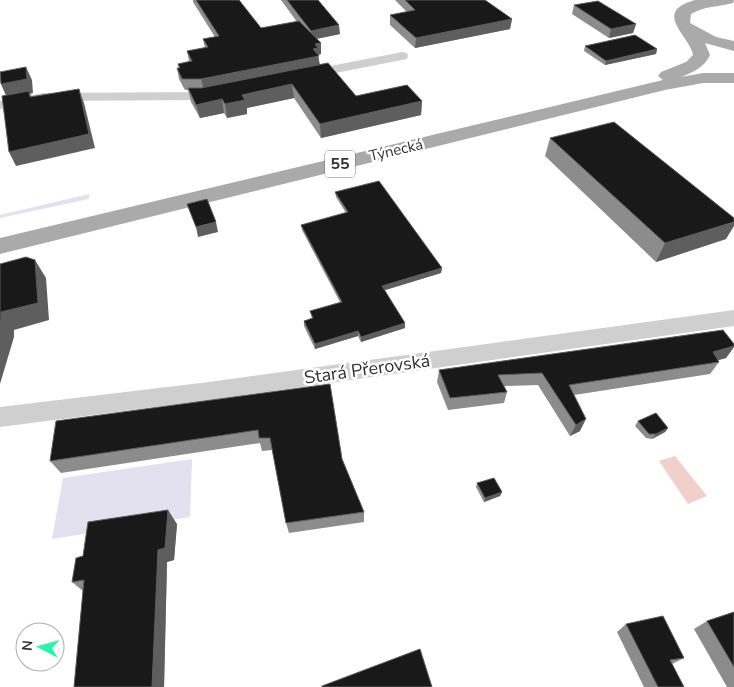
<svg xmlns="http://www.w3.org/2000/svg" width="734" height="687" font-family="'Nunito Sans',sans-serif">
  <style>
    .green { fill: #e3e0f0 }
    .water { fill: #f1cfcb }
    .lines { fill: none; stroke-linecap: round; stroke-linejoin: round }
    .minor { fill: #cfcfcf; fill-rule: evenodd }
    .major { fill: #aaa; fill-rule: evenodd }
    .wall { fill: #8c8c8c }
    .shaded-wall { fill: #5e5e5e }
    .building { fill: #191919; stroke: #5e5e5e }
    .labels { text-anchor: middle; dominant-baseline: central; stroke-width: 5; stroke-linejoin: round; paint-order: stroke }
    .far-street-label { font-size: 15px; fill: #323232; stroke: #fff }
    .shield { fill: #fff; stroke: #707070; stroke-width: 1 }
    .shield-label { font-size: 16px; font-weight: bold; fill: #323232 }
    .street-label { font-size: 18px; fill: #323232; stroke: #fff }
  </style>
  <rect width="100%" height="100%" fill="#fff"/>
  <!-- green -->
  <g class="green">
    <path d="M89,194v5l-89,19v-3z"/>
    <path d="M192,459l-2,58 -138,22 11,-61z"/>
  </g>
  <!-- water -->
  <path class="water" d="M675,456l32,40 -19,8 -29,-43z"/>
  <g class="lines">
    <!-- minor -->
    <g class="minor">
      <path d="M402,52l5,1 1,3 -1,3 -102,20 -7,-4 7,-4z"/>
      <path d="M219,89l7,4 -2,3 -20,4 -161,1 -43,8v-8l43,-8 161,-1z"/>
      <path d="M734,310v16l-525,74 -209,27v-20l209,-25z"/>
    </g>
    <!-- major -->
    <path class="major" d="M695,0h39l-1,3c-15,4 -29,3 -42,11l-1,9 26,14 18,4v10l-29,-8 5,12c-6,13 -17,17 -29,22l22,-4h31v10h-31l-38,7 -665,164v-16l663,-158 -5,-4 3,-4 25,-10 7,-7c-3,-19 -42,-43 2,-55z"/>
  </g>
  <!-- wall -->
  <g class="wall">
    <path d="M193,0h46l22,28 36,-6 -16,-22h37l22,34 -24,5 5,15 -3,1 2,10 36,31 66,5 -1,14 -100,23 -27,-40 -47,10v6l-20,4 -3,-5 -24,5 -9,-16 -3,-12h-3l-6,-11 -2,-11h2l-1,-4 11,-3 -2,-10 18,-3 -2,-9 12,-2 -22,-35z"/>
    <path d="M395,0h90l27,19 -2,10 -95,19 -25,-23v-10l17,-3z"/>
    <path d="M574,5l62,19 -3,9 -24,5 -37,-24z"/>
    <path d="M585,46l72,3 -1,5 -51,11 -21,-14z"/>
    <path d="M550,138l176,101 -70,23 -111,-106z"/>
    <path d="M335,192l107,76 -1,5 -56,17 20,38 -44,14 -3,-6 -43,13 -11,-23v-5l8,-3 -2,-7 30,-9 -38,-72 -1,-5 45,-12 -10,-16z"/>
    <path d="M734,344v3l-8,11 -8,2 1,2 -9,12 -136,21 6,36 -10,5 -32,-51 -34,1 3,6 -3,11 -56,7 -11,-28 2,-12z"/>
    <path d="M330,384l12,75 22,53v10l-75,11 -3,-10 -14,-73 -10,1 -2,-8 -199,30 -11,-12z"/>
    <path d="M638,421l30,7 -3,4 -13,7 -6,-1 -11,-12z"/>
    <path d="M477,483l25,9 -2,4 -16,6 -8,-15z"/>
    <path d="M177,524l-3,36 -7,2 -3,125h-90l9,-96 -11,-9 11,-26z"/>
    <path d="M734,612v75h-7l-33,-58 13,-8z"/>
    <path d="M626,624l58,34 -12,6 12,23h-40l-27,-55z"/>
  </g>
  <!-- shaded-wall -->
  <g class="shaded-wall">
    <path d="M512,19l-2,10 -95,19 1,-10z"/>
    <path d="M636,24l-3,9 -24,5 2,-9z"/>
    <path d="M339,25l1,9 -29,6v-9z"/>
    <path d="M321,43v11l-3,1 2,12 -116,23 -3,-11 112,-30 2,-5z"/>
    <path d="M657,49l-1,5 -51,11 1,-4z"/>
    <path d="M26,67l6,13 1,13 -3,1 5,10 -28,-6 -6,-14z"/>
    <path d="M292,84l2,14 -47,10v6l-20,4 -2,-14 17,-9z"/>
    <path d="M79,89l5,14 11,45 -79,18 -7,-14z"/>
    <path d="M222,99l2,14 -24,5 -4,-13z"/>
    <path d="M422,101l-1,14 -100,23 -1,-14z"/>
    <path d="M216,222l2,10 -20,5 -2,-10z"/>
    <path d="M734,222v4l-8,13 -70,23 9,-19z"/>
    <path d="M35,260l11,18 3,42 -35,10v7l-14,47v-62l1,-10z"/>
    <path d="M442,268l-1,5 -59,18v-5z"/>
    <path d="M405,323v5l-44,14v-5z"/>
    <path d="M358,331v5l-43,13v-5z"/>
    <path d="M734,346v1l-8,11 -22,6 9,-12z"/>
    <path d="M586,419l-6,12 -10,5 6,-11z"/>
    <path d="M668,428l-3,4 -13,7 4,-5z"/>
    <path d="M502,492l-2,4 -16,6 1,-4z"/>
    <path d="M168,510l9,14 -3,36 -7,2 -3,125h-12l6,-137z"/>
  </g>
  <!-- building -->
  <g class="building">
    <path d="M196,0h43l22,28 38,-7 22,22 -6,1 3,4 -5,1 6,7 -118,23h-19l-5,-11h3l-2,-4 14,-3 -5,-10 21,-4 -5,-8 16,-3z"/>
    <path d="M287,0h31l21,25 -28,6z"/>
    <path d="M405,0h80l27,19 -96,19 -26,-23 25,-5z"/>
    <path d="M598,1l38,23 -25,5 -37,-24z"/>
    <path d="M635,35l22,14 -51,12 -21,-15z"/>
    <path d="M328,63l28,33 51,-11 15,16 -102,23 -28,-40 -50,11 3,5 -20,4 -3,-5 -26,6 -8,-17h13z"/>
    <path d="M26,67l1,12 -26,5 -1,-12z"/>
    <path d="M79,89l10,45 -80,18 -7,-56 27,-5 1,6z"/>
    <path d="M614,122l120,96v4l-69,21 -115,-105z"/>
    <path d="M379,181l63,87 -60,18 23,37 -44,14 -3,-6 -43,13 -11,-23 9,-3 -3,-7 32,-9 -41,-77 47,-13 -13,-20z"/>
    <path d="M207,199l9,23 -20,5 -9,-23z"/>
    <path d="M26,257l9,3 3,43 -37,9v7l-1,3v-58z"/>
    <path d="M723,330l11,14v2l-21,6 6,10 -150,23 17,34 -10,6 -34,-52 -44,2 9,17 -57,6 -11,-28z"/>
    <path d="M330,384l12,75 22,53 -78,11 -16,-85h-11l-1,-8 -208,31 6,-40z"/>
    <path d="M656,413l12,15 -12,6h-7l-11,-13z"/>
    <path d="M494,478l8,14 -17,6 -8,-15z"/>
    <path d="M168,510l-3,38 -7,2 -6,137h-78l10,-107 -12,2 4,-24 7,-2 5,-34z"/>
    <path d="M734,612v55l-27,-46z"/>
    <path d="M663,616l21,42 -14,2 14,27h-26l-32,-63z"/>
    <path d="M420,649l12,38h-110v-1z"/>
  </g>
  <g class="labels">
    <!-- far-street labels -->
    <g class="far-street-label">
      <text transform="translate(396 150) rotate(-13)">Týnecká</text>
    </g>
    <!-- shield labels -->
    <rect class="shield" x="325" y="150.5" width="30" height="27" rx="4"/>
    <g class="shield-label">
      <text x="340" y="164">55</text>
    </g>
    <!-- street labels -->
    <g class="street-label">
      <text transform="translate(367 369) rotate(-8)">Stará Přerovská</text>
    </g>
  </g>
  <!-- north arrow -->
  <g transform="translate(40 647) rotate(276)"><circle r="24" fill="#ffffff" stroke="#adadad"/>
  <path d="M0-4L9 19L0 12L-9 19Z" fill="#28f5ab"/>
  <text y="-8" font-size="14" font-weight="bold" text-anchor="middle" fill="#323232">N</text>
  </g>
</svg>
